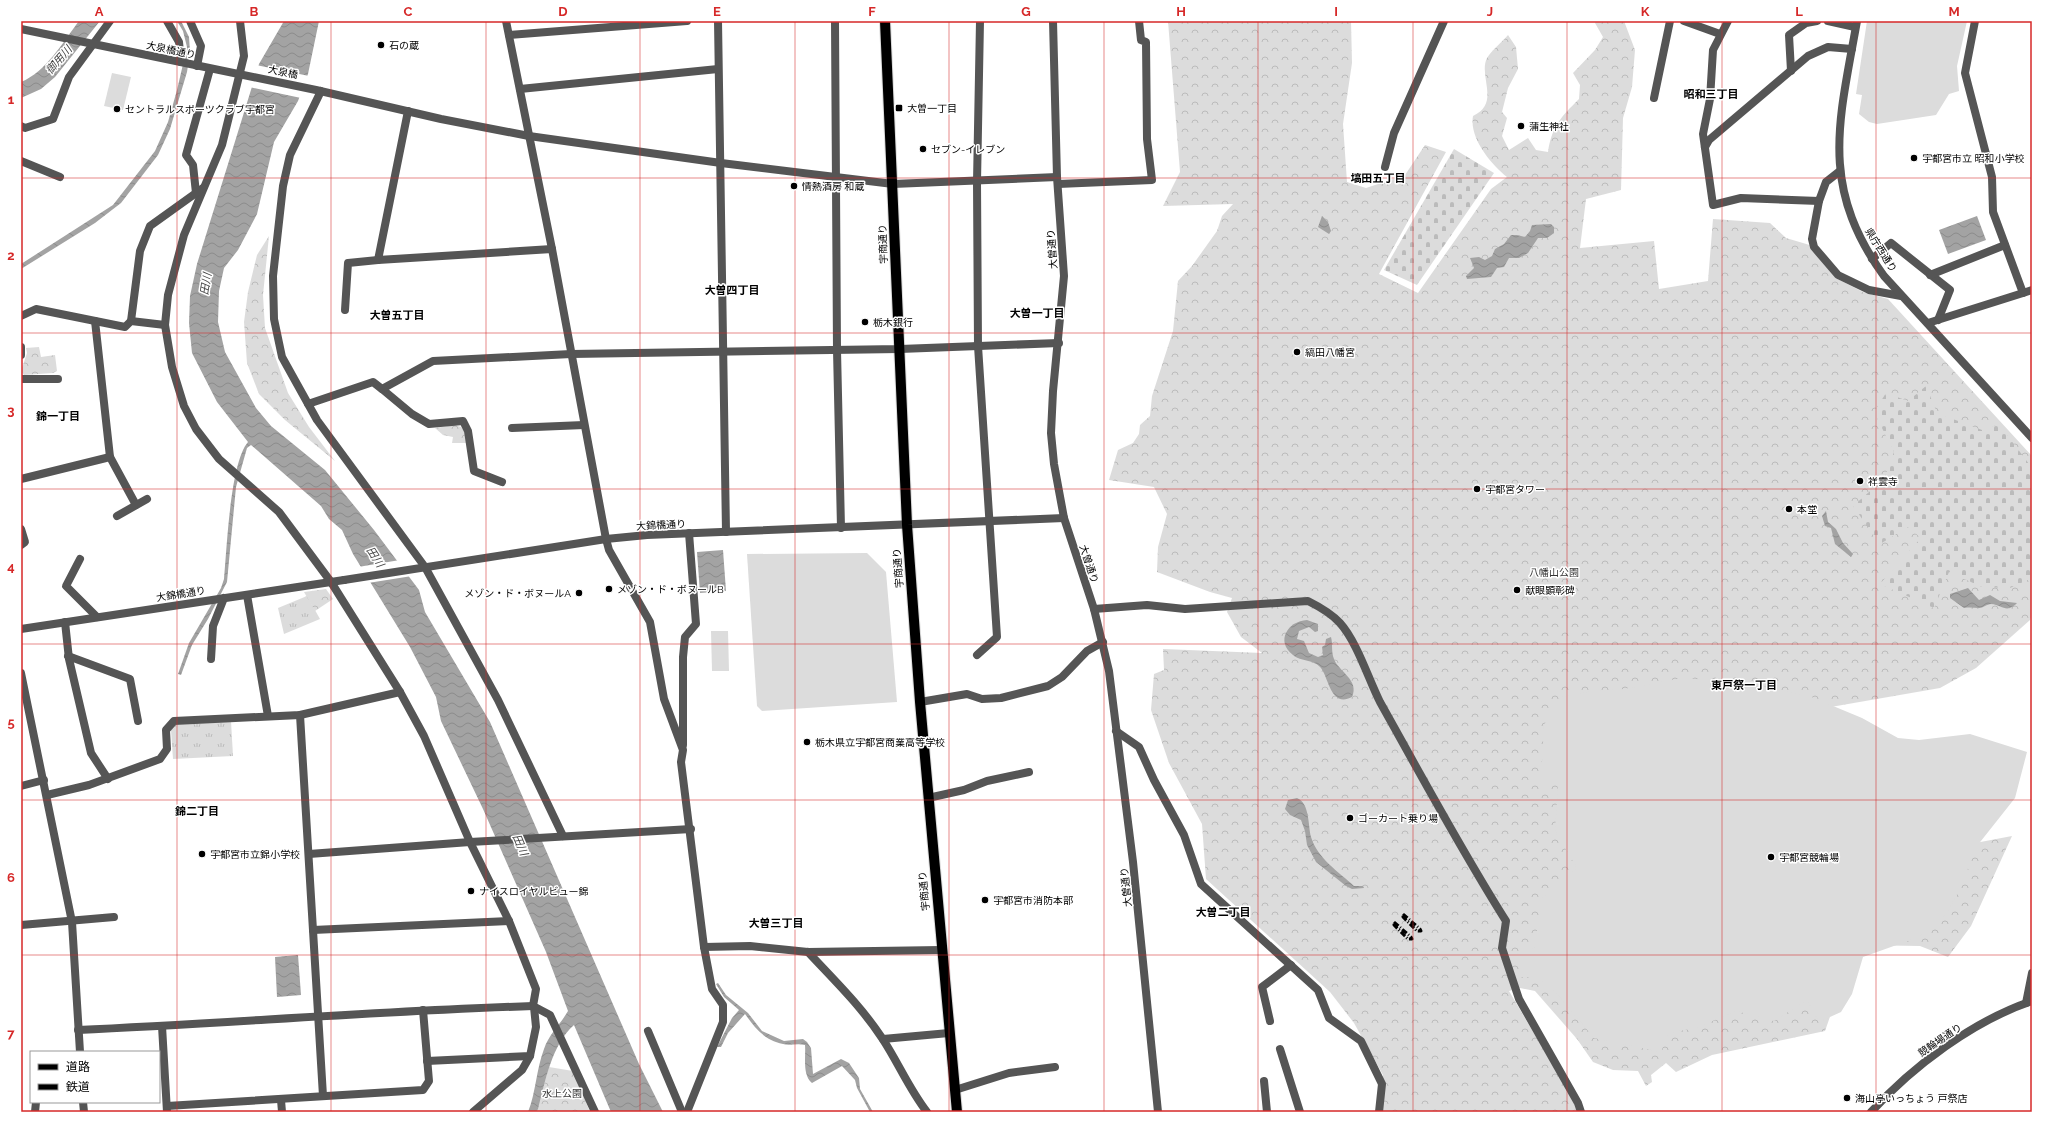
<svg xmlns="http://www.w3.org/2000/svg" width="2053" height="1133" font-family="Raleway,'Noto Sans JP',sans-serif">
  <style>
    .grass { fill: url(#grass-tufts) }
    .forest { fill: url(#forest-crowns) }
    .cemetery { fill: url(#cemetery-stones) }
    .pitch { fill: #dcdcdc }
    .water { fill: url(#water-waves) }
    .pier { fill: #fff }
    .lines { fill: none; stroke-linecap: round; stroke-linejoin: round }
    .primary-casing { stroke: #dbdbdb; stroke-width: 12 }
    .minor { stroke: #555; stroke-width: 8 }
    .tertiary { stroke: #555; stroke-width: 8 }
    .primary { stroke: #000; stroke-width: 10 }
    .rail { stroke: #000; stroke-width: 3; stroke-dasharray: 6 2 1 2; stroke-linecap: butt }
    .grid { fill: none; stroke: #d62828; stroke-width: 1; stroke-opacity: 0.55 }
    .poi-dot { fill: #000; stroke: #fff; stroke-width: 1.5 }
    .labels { text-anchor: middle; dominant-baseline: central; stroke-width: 3; stroke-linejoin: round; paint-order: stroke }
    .poi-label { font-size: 10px; fill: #000; stroke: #fff; text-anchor: start }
    .street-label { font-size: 10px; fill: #000; stroke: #fff }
    .park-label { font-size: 10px; fill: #333; stroke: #fff }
    .water-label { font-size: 11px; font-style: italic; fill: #444; stroke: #fff }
    .neighbourhood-label { font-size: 11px; font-weight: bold; fill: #000; stroke: #fff }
    .neatline { fill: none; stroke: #d62828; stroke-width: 1.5 }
    .grid-label { font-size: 13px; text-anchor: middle; font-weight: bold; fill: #d62828 }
  </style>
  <defs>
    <pattern id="grass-tufts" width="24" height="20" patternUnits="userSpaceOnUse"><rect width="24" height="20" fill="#dcdcdc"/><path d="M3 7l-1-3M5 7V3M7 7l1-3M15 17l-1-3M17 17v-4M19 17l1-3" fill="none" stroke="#bbb"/></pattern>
    <pattern id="forest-crowns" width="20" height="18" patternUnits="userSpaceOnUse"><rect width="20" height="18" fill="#dcdcdc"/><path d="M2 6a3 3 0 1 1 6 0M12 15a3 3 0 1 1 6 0" fill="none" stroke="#bbb"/></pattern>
    <pattern id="cemetery-stones" width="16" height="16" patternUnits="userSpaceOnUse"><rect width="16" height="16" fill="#dcdcdc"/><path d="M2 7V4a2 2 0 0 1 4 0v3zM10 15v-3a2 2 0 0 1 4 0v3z" fill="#bbb"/></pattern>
    <pattern id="water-waves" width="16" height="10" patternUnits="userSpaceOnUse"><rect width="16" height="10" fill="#a3a3a3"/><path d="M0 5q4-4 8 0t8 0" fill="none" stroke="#8b8b8b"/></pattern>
  </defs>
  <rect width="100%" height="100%" fill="#fff"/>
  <!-- grass -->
  <g class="grass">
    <path d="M307,596l13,23 -36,15 -6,-26z"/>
    <path d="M231,721l2,35 -60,3 -2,-29 4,-6z"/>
  </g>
  <!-- forest -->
  <g class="forest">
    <path d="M1168,21h183l1,42 -9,61 4,58 19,6 39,-13 20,-30 21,7 -67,122 39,19 73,-104 16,-12c-16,-13 -38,-39 -34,-61 28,-13 5,-40 14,-58 5,-8 15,-16 21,-23l8,12 2,22 -10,19 -6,24 5,6 -5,18 7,14 19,-12 8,12 12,2c4,-26 13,-35 31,-53l1,-14 -7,-12 22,-23 8,-13 -8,-14 1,-2h28l11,29 -3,37 -9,31 -2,72 -35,9 -6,49 74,-7 5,48 49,-8 5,-62 57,4 16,15 27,8 23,32 27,14 25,7 143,156 1,160 -2,5 -54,48 -36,20 -115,20 145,136 42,-8 -41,90 -23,31 -28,-11 -65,-1 -30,86 -113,24 -36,17 -10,-9 -15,12 1,7 -6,4 -8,-15 -25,-1 -20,-8 -16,-23 -42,-48 -15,-3 -11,3 65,110 3,11h-200l6,-37 -29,-52 -24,-31 -124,-113 -4,-55 -33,-61 -18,-53 3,-36 10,-4 -1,-21 99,4 -21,-16 -14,-25 5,-14 -22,-6 -53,-20 1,-25 9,-33 -13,-27 -45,-7 9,-30 15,-7 6,-9 1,-9 10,-9 2,-20 21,-65 5,-50 14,-15 25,-35 5,-15 11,-12 -70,2 17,-34z"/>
    <path d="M269,236l-6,59 2,33 23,65 21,34 26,34 -50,-41 -26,-26 -12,-31 -3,-41 4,-30 9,-37z"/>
    <path d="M39,347l2,10 14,-2 2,16 -4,2 -29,2 -3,-4 6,-18 -1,-5z"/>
    <path d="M455,425l6,2 5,6v10h-14l1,-6 -10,-2 -8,-7z"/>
    <path d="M326,589l7,10 -18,12 -11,-19z"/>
    <path d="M549,1067l24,4 17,41h-54z"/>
  </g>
  <!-- cemetery -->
  <g class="cemetery">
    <path d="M1454,149l40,24 -77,112 -33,-15z"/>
    <path d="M1926,386l11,27 45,17 17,-6 33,44v110l-22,10 -28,-1 -33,-15 -15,36 -54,-24 41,-46 -13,-11 -28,17 -27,-38 31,-27 10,-27 -20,-40 12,-19 22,8z"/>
  </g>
  <!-- pitch -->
  <g class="pitch">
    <path d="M1867,21h100l-10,45 2,25 -10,3 -13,21 -59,9 -8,-2 -10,-8 3,-19 -6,-1z"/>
    <path d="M112,73l19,4 -8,33 -19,-4z"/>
    <path d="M867,553l19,19 11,130 -135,9 -5,-5 -10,-152z"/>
    <path d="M711,631h17l1,40h-17z"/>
    <path d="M1682,678l58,4 69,14 53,22 36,20 21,2 51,-6 57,18 -12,46 -38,48 -18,45 -13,23 -27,23 -56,20 -11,37 -11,18 -22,10 -12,-22 -33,21 -38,-10 -40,17 -28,5 -7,19 -67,-14 -42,-50 -16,-11h-14l-7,-22 20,-8 6,-48 36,-31 -22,-37 3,-48 -17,-3 3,-55 17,-28 27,-5 36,-3z"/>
  </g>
  <!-- water -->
  <g class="water">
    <path d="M79,21h21l-45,56 -14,12 -20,9v-16c25,-10 42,-40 58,-61z"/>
    <path d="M177,21h4l8,16 1,15 -3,20 -17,57 -12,26 -37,48 -26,20 -74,46v-5l92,-59 42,-54 13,-29 9,-32 10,-43 -4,-16z"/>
    <path d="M284,21h35l-11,53 -10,27 -24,41 -17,72 -19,36 -14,18 -5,23 -1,31 7,30 31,56 15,18 54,44 49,60 45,60 6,22 65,110 149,342 24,48h-52l-37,-87c-22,19 -29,57 -36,84l-2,3h-8c8,-20 8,-42 16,-63 5,-15 16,-24 24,-38l-22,-59 -63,-143 -42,-88 -5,-24 -26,-50 -57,-93 -11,-24 -13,-11 -8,-13 -70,-61 -4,3 -11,39 -9,95 -19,37 -16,26 -11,30 -3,-1 11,-31 32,-55 3,-9c3,-31 6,-116 24,-137l-31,-40 -25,-49 -3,-30 1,-27 7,-32 62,-200z"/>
    <path d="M1322,216l6,6 3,9 -2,3 -11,-7z"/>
    <path d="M1977,216l9,24 -38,14 -9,-24z"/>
    <path d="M1551,224l3,3v6l-7,5h-9l-10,15 -9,5h-10l-5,9 -7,1 -6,9 -24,2 -1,-3 8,-8 -4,-10 9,-1 6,3 7,-4 3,-7 9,-5 7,-9h6l8,2 5,-6 2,-6z"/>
    <path d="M1826,511l2,11 8,7 7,14 10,11 -2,3 -16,-13 -4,-16 -6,-2 -3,-10z"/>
    <path d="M723,550l3,41 -26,2 -3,-41z"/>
    <path d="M1968,588l11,12 11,-5 10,6 17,2c-11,11 -14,2 -26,1 -4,0 -8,4 -12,4 -5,0 -9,-1 -15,0l-14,-10v-4z"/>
    <path d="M1307,620l11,4v7l-3,1 -6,-5 -10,4 -2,8 7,2 5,12 9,4 5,-2 -1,-8 3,-2 1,-6 5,-2c2,7 0,15 3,22 4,12 26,21 18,38 -21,11 -23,-18 -31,-29 -7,-9 -20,-6 -28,-13 -18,-14 -5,-34 14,-35z"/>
    <path d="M1297,798c13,5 11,28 14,39 6,21 28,35 43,49h9l1,2 -12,1 -6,-3 -30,-24 -9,-17 -2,-14 -4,-11 -11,-5 -5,-6 3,-9z"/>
    <path d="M298,955l3,40 -24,2 -2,-40z"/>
    <path d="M718,983l8,12 22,18 14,18 22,10 19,-2 4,3 4,6 2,26 28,-15 8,4 10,15 1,11 13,23h-3l-13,-24 -2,-8 -13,-14 -30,17c-10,-8 -6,-27 -7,-38 -8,-2 -15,1 -22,-1 -19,-4 -27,-15 -38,-30l-17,19 -7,14h-4l15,-29 7,-8 -15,-13 -8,-13z"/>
  </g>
  <!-- pier -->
  <g class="pier">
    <path d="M256,65l53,11 -8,22 -52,-11z"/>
    <path d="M400,560l12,16 -44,7 -10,-16z"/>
  </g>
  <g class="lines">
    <!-- primary casing -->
    <g class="primary-casing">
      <path id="primary" d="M885,21l22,504 13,177 37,410"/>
    </g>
    <!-- minor -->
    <g class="minor">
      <path d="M167,21l12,21 2,20"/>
      <path d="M190,21l11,25 -4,20"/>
      <path d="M240,21l4,35 -22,89 -38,90 -16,60 -3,30 7,42 12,39 12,23 23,30 60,53 52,70 69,110 24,44 46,106 39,79 27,68 -3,17 17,9 45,97"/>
      <path d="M506,21l46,228 54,290 3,11 41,72 14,77 19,51 -2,12 23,185 8,42 11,16v17l-36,90"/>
      <path d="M718,21l8,511"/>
      <path d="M835,21l2,329 4,178"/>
      <path d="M1684,21l36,13"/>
      <path d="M1728,21l-15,29 -3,49 -7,35 10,71 28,-7 78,3 7,-19 14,-11"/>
      <path d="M1828,21l27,6"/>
      <path d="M1975,21l-10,52 27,104 1,35 30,81 9,-3"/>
      <path d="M509,35l178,-14"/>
      <path d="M1791,71l-2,-36 17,-12 11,-2"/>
      <path d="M520,89l198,-20"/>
      <path d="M321,91l-31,64 -7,31 -10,90 1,43 8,38 35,63 108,147 73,133 65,136"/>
      <path d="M1654,98l16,-77"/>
      <path d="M408,111l-30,149 174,-11"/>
      <path d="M21,126l4,2 28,-9 16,-42 41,-56"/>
      <path d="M1705,147l4,-7 99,-84 20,-9 24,2"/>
      <path d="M21,161l39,16"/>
      <path d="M1385,167l9,-34 50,-112"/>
      <path d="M1058,184l94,-4 -5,-41 -1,-97 -5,-2 -2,-19"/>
      <path d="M196,193l-3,-28 -7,-10 24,-86"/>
      <path d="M1819,201l-7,38 2,8 24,28 31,15 32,6"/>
      <path d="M1872,259l19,-16 59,47 -12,30"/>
      <path d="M1930,275l75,-30"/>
      <path d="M345,310l3,-47 30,-3"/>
      <path d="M21,316l15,-7 89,18 6,-6 34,4"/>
      <path d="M95,321l15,136"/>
      <path d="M131,321l9,-70 10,-25 53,-38"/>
      <path d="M1928,323l95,-30"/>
      <path d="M21,347v8"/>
      <path d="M21,379h37"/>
      <path d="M382,389l30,25 17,10 34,-3 5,10 6,40 28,11"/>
      <path d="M308,404l65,-22 9,7 51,-28 138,-7 329,-5 159,-6"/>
      <path d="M512,428l72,-3"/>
      <path d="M21,479l89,-22 26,48"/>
      <path d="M117,516l30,-17"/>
      <path d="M21,529l4,13 -4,3"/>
      <path d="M80,559l-14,27 31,31"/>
      <path d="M247,595l21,121"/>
      <path d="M1094,609l53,-4 38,4 123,-8c12,6 23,12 32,22 17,19 28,55 40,79 41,73 81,148 126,219l-4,27 17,51 59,104 3,9"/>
      <path d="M65,622l4,37 22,94 17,26"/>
      <path d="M21,629l323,-49"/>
      <path d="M977,655l20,-18 -19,-291 -1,-164 3,-161"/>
      <path d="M68,656l62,23 8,42"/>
      <path d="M211,659l2,-33 11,-28"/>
      <path d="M21,673l51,249 8,130"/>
      <path d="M920,702l47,-8 15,5 19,-1 47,-12 14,-9 25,-26 16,-9"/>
      <path d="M300,715l23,381"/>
      <path d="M1116,731l23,16 15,33 30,55 17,49 117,106 11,28 32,23 21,43 -3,28"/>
      <path d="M683,745v-88l2,-20 11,-13 -7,-91"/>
      <path d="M21,786l23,-6"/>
      <path d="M47,795l42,-10 71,-26 7,-10 -1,-19 8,-9 126,-6 100,-23"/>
      <path d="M928,798l36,-8 23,-9 42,-9"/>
      <path d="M309,854l161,-12 221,-13"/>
      <path d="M21,925l93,-8"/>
      <path d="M313,930l196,-9"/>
      <path d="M704,947l46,-1 58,6 133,-2"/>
      <path d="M808,952c26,28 53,54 74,86 16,24 27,51 45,74"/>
      <path d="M1270,1021l-8,-34 29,-22"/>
      <path d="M162,1026l5,86"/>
      <path d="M78,1030c152,-7 303,-19 455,-24"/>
      <path d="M648,1031l34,81"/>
      <path d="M883,1039l66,-6"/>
      <path d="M1280,1049l20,63"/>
      <path d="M427,1061l103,-5 6,-29 -2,-20"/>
      <path d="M1264,1081l3,31"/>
      <path d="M955,1090l54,-17 46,-6"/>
      <path d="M281,1100l1,12"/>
      <path d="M83,1102l1,10"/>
      <path d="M167,1106l256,-16 6,-9 -6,-71"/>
      <path d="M35,1112l1,-10"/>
      <path d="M473,1112l49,-42 8,-14"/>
    </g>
    <!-- tertiary -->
    <g class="tertiary">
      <path d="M1053,21l4,156 7,99 -11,115 -2,42 3,31 10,54 30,91 15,62 24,191 25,250"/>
      <path d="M1857,21c-18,101 -38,165 27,255l148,162"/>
      <path d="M21,29l295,61 125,29 88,17 192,27 172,21 164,-7"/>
      <path d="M344,580l262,-41 41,-4 417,-17"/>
      <path d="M2026,1003l6,-30"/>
      <path d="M1871,1112c42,-46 102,-91 161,-111"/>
    </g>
    <!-- primary -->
    <use href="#primary" class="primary"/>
    <!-- rail -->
    <g class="rail">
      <path d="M1403,914l17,15 1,2h-4l-14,-14z"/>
      <path d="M1394,922l17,15 1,2h-4l-14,-14z"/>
    </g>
  </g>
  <!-- grid -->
  <path class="grid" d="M177,21v1091M331,21v1091M486,21v1091M640,21v1091M795,21v1091M949,21v1091M1104,21v1091M1258,21v1091M1413,21v1091M1567,21v1091M1722,21v1091M1876,21v1091M21,178h2011M21,333h2011M21,489h2011M21,644h2011M21,800h2011M21,955h2011"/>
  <!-- markers -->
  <g class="poi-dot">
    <circle cx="381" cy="45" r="4"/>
    <rect x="895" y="104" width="8" height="8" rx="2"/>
    <circle cx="117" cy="109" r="4"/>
    <circle cx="1521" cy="126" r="4"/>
    <circle cx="923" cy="149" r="4"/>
    <circle cx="1914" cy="158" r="4"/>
    <circle cx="794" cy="186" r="4"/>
    <circle cx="865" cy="322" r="4"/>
    <circle cx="1297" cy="352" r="4"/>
    <circle cx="1860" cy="481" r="4"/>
    <circle cx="1477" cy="489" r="4"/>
    <circle cx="1789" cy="509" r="4"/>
    <circle cx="609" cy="589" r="4"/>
    <circle cx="1517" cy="590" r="4"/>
    <circle cx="579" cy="593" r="4"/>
    <circle cx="807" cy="742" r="4"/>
    <circle cx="1350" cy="818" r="4"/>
    <circle cx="202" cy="854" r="4"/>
    <circle cx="1771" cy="857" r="4"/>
    <circle cx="471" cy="891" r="4"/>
    <circle cx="985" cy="900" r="4"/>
    <circle cx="1847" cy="1098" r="4"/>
  </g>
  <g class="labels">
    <!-- poi labels -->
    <g class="poi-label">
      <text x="389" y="45">石の蔵</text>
      <text x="907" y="108">大曽一丁目</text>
      <text x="125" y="109">セントラルスポーツクラブ宇都宮</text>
      <text x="1529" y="126">蒲生神社</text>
      <text x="931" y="149">セブン-イレブン</text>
      <text x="1922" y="158">宇都宮市立 昭和小学校</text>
      <text x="802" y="186">情熱酒房 和蔵</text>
      <text x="873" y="322">栃木銀行</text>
      <text x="1305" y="352">縞田八幡宮</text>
      <text x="1868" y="481">祥雲寺</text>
      <text x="1485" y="489">宇都宮タワー</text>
      <text x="1797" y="509">本堂</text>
      <text x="617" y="589">メゾン・ド・ボヌールB</text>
      <text x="1525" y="590">献眼顕彰碑</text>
      <text x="571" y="593" text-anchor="end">メゾン・ド・ボヌールA</text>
      <text x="815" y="742">栃木県立宇都宮商業高等学校</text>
      <text x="1358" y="818">ゴーカート乗り場</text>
      <text x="210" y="854">宇都宮市立錦小学校</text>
      <text x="1779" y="857">宇都宮競輪場</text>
      <text x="479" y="891">ナイスロイヤルビュー錦</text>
      <text x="993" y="900">宇都宮市消防本部</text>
      <text x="1855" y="1098">海山亭いっちょう 戸祭店</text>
    </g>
    <!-- street labels -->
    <g class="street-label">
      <text transform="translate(171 50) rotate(12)">大泉橋通り</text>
      <text transform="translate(283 72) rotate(12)">大泉橋</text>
      <text transform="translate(883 244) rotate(-92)">宇商通り</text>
      <text transform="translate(1052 249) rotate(-94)">大曽通り</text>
      <text transform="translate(1881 250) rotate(58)">県庁西通り</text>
      <text transform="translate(661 525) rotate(-3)">大錦橋通り</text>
      <text transform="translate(1089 564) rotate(72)">大曽通り</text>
      <text transform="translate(898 568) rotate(-94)">宇商通り</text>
      <text transform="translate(181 594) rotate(-9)">大錦橋通り</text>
      <text transform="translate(1126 887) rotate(-96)">大曽通り</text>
      <text transform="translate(924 891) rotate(-95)">宇商通り</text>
      <text transform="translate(1940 1040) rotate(-34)">競輪場通り</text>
    </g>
    <!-- park labels -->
    <g class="park-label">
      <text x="1554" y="572">八幡山公園</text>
      <text x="562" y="1093">水上公園</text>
    </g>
    <!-- water labels -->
    <g class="water-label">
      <text transform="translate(59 60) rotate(-49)">御用川</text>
      <text transform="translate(206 284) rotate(-81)">田川</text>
      <text transform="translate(375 557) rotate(57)">田川</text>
      <text transform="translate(520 845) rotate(67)">田川</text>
    </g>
    <!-- neighbourhood labels -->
    <g class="neighbourhood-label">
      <text x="1711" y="94">昭和三丁目</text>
      <text x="1378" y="178">塙田五丁目</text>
      <text x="732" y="290">大曽四丁目</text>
      <text x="1037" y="313">大曽一丁目</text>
      <text x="397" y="315">大曽五丁目</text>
      <text x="58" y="416">錦一丁目</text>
      <text x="1744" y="685">東戸祭一丁目</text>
      <text x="197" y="811">錦二丁目</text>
      <text x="1223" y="912">大曽二丁目</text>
      <text x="776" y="923">大曽三丁目</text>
    </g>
  </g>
  <!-- border -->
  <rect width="2053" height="1133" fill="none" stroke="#ffffff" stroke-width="44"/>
  <!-- legend -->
  <rect x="30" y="1051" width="130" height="52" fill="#ffffff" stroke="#999999"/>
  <rect x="38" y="1064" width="20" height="6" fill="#000000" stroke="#999999"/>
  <text x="66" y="1071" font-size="12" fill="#000000">道路</text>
  <rect x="38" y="1084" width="20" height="6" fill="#000000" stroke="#999999"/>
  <text x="66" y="1091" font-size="12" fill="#000000">鉄道</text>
  <rect x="22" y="22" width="2009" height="1089" class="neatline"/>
  <g class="grid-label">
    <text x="99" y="16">A</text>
    <text x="254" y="16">B</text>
    <text x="408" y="16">C</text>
    <text x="563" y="16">D</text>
    <text x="717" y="16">E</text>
    <text x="872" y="16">F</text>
    <text x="1026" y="16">G</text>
    <text x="1181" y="16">H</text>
    <text x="1336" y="16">I</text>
    <text x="1490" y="16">J</text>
    <text x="1645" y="16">K</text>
    <text x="1799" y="16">L</text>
    <text x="1954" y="16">M</text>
    <text x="11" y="104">1</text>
    <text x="11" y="260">2</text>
    <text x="11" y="415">3</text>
    <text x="11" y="571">4</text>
    <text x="11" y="727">5</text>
    <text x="11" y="882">6</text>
    <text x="11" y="1038">7</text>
  </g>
</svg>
